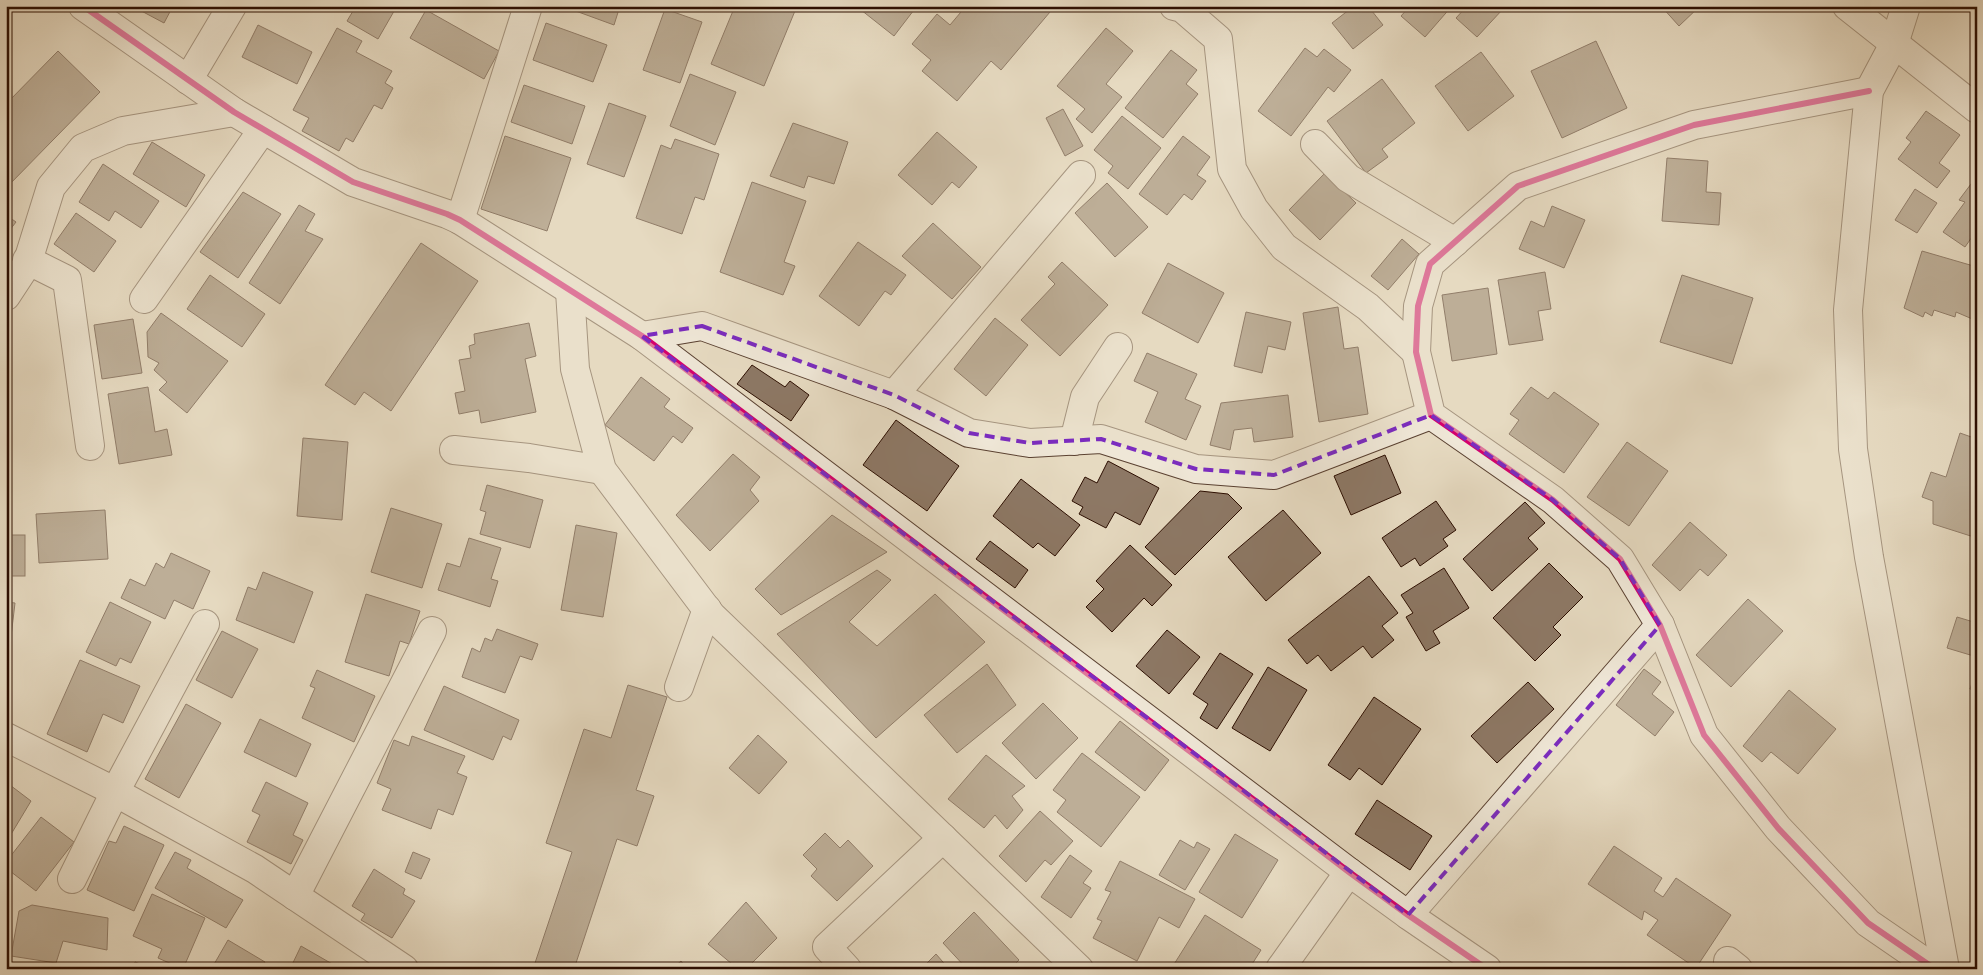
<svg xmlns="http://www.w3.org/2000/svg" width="1983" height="975" font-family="'IM FELL French Canon',serif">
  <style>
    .building { fill: #8d7865; stroke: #2c0e01 }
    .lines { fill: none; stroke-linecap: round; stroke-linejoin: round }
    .minor-casing { stroke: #5a4131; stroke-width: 30 }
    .minor { stroke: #efe7d7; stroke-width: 28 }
    .cycleway-casing { stroke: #efe7d7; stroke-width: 9 }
    .cycleway { stroke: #d6006c; stroke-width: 6 }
    .marked { fill: none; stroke: #7b2cbf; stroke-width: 4; stroke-dasharray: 10 6; stroke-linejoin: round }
  </style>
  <rect width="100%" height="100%" fill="#e6dac1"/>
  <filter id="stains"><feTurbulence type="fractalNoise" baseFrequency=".004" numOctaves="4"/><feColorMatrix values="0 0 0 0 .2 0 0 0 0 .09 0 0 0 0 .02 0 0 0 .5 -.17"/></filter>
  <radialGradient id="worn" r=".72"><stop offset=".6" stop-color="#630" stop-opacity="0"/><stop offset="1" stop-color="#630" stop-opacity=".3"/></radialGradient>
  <!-- building -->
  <g class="building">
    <path d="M132,6h41l-9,17z"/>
    <path d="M356,6h41l-19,33 -31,-18z"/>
    <path d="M562,6h58l-6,19z"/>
    <path d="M735,6h62l-33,80 -53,-22z"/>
    <path d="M856,6h61l-23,30z"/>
    <path d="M966,6h77l7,6 -49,58 -10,-9 -34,40 -35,-30 9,-11 -19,-16 25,-30 13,11z"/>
    <path d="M1354,6h14l15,19 -30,24 -21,-26z"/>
    <path d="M1410,6h42l-27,31 -24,-21z"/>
    <path d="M1467,6h32l4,3 -26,28 -21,-19z"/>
    <path d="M1661,6h39l-21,20z"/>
    <path d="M665,9l37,13 -22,61 -37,-13z"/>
    <path d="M426,10l73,41 -15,28 -74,-41z"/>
    <path d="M546,23l61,22 -14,37 -60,-22z"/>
    <path d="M258,25l54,27 -15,32 -55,-27z"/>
    <path d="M337,28l25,13 -6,11 36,19 -7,12 8,5 -11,21 -8,-4 -21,37 -7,-4 -7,13 -37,-20 7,-13 -16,-8z"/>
    <path d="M1106,28l27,23 -27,33 16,13 -30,36 -16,-14 9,-10 -28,-23z"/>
    <path d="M1596,41l31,67 -65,30 -31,-67z"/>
    <path d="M1305,48l12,9 7,-8 27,21 -17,22 -6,-5 -37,49 -33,-25z"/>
    <path d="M1171,50l26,20 -11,14 12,10 -35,44 -38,-30z"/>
    <path d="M58,51l42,41 -93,95 -1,-83z"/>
    <path d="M1481,52l33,44 -46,35 -33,-45z"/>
    <path d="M690,74l46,18 -21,53 -45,-19z"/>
    <path d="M1382,79l33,44 -33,26 6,8 -22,16 -39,-52z"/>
    <path d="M524,85l61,21 -13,38 -61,-22z"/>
    <path d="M609,103l37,13 -22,61 -37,-13z"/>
    <path d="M1063,109l20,37 -18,10 -19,-38z"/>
    <path d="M1926,111l34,24 -21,28 11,8 -13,17 -39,-29 13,-17 -5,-4z"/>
    <path d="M1122,116l39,32 -33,41 -20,-16 5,-7 -19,-16z"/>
    <path d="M793,123l55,19 -14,42 -26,-8 -4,12 -34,-12z"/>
    <path d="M937,132l40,35 -18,21 -7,-6 -20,23 -34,-30z"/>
    <path d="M505,136l66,22 -24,73 -66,-22z"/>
    <path d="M1183,136l27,21 -13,18 9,6 -14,19 -8,-6 -17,21 -28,-21z"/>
    <path d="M675,139l44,15 -15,46 -9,-3 -13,37 -46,-16 25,-73 10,4z"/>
    <path d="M152,142l53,33 -19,32 -53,-33z"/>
    <path d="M1667,158l41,3 -2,31 15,1 -2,32 -57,-4z"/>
    <path d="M103,164l56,37 -18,27 -26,-17 -6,10 -30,-19z"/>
    <path d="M1325,173l31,30 -36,37 -31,-30z"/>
    <path d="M1977,176v64l-5,-3 -7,10 -22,-15 22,-30 -6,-2z"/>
    <path d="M752,182l54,19 -22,61 11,4 -12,29 -63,-23z"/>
    <path d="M1107,183l41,44 -33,30 -40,-44z"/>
    <path d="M1915,189l22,14 -20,30 -22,-13z"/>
    <path d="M243,192l38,22 -43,64 -38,-26z"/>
    <path d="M299,205l16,9 -10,17 18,8 -43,65 -31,-21z"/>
    <path d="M1552,206l33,14 -21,48 -45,-19 12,-28 13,6z"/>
    <path d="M76,213l40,28 -22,31 -40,-28z"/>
    <path d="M6,215l10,7 -10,13z"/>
    <path d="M933,223l48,44 -29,32 -50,-43z"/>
    <path d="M1402,239l17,15 -31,36 -17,-14z"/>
    <path d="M858,242l48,33 -15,20 -6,-4 -26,35 -40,-30z"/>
    <path d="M421,243l57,38 -87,130 -27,-19 -9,13 -30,-20z"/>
    <path d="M1922,251l55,16 -2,13h2v41l-21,-9 -1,5 -21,-7 -2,6 -7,-4 -2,5 -19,-9z"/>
    <path d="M1062,262l46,43 -48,51 -39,-36 34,-36 -7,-7z"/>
    <path d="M1168,263l56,30 -26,50 -56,-30z"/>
    <path d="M1545,272l6,37 -13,2 5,29 -34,5 -11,-65z"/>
    <path d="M210,275l55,39 -23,33 -55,-38z"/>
    <path d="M1682,275l71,23 -21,66 -72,-22z"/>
    <path d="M1488,288l9,66 -45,7 -10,-66z"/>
    <path d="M1338,307l6,42 14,-2 10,67 -49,8 -16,-109z"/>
    <path d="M1246,312l45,10 -6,28 -17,-4 -6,27 -28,-7z"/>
    <path d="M161,313l67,48 -41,52 -28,-23 8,-8 -13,-12 5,-7 -11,-6 -1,-25z"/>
    <path d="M995,318l33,27 -42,51 -32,-27z"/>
    <path d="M133,319l9,54 -40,6 -8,-54z"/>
    <path d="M529,323l7,33 -11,3 11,53 -55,11 -2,-13 -20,4 -4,-21 10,-2 -6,-31 12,-2 -2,-12 6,-2 -1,-10z"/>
    <path d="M1147,353l50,21 -12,25 16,7 -15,34 -41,-18 13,-30 -24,-11z"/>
    <path d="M752,365l33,22 5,-6 19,14 -18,26 -54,-37z"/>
    <path d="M641,377l29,22 -6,8 29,21 -11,15 -9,-7 -19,25 -49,-36z"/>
    <path d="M148,387l7,45 12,-3 5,26 -53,9 -11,-70z"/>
    <path d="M1531,387l17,12 6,-7 45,32 -35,49 -55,-39 10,-14 -9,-6z"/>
    <path d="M1288,395l5,42 -39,5 -2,-14 -18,2 -4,20 -20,-5 11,-42z"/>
    <path d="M896,420l63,46 -32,45 -64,-46z"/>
    <path d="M1960,433l17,6v99l-44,-14v-23l-11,-4 9,-25 15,5z"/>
    <path d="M303,438l45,4 -6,78 -45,-4z"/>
    <path d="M1627,442l41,29 -39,55 -42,-29z"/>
    <path d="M733,454l27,23 -10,13 9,11 -49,50 -34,-36z"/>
    <path d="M1385,455l16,38 -50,22 -17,-39z"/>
    <path d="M1108,461l51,27 -19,37 -25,-13 -9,16 -27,-14 4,-7 -11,-6 13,-24 12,6z"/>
    <path d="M1021,479l59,46 -25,31 -17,-13 -5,5 -40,-32z"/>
    <path d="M487,485l56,15 -13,48 -50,-14 6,-22 -6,-2z"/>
    <path d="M1200,491l28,3 14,14 -67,67 -30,-28z"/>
    <path d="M1436,501l20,29 -13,9 5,7 -28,20 -5,-8 -14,9 -19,-29z"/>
    <path d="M1525,502l20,21 -17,15 10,11 -46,42 -29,-32z"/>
    <path d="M391,508l51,16 -20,64 -51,-16z"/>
    <path d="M105,510l3,49 -69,4 -3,-49z"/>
    <path d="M1283,510l38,43 -55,48 -38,-44z"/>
    <path d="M832,515l55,37 -106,63 -26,-26z"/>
    <path d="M1690,522l37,33 -19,21 -8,-7 -20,22 -28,-26z"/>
    <path d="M576,525l41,8 -14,84 -42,-7z"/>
    <rect x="6" y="535" width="19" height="41"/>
    <path d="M469,538l32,10 -10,31 7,2 -8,26 -52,-17 9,-27 13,4z"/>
    <path d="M990,541l38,29 -13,18 -39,-29z"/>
    <path d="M1130,545l42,40 -20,21 -8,-8 -32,34 -26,-25 18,-18 -8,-8z"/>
    <path d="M171,553l39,18 -17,38 -19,-9 -9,19 -44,-21 9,-19 15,7 11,-23 8,5z"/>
    <path d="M1549,563l34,34 -30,30 8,8 -26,26 -42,-43z"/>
    <path d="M1444,568l25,40 -36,23 7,12 -14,8 -20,-34 7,-4 -12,-18z"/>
    <path d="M877,570l14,10 -42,42 28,24 58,-52 50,48 -109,96 -99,-104z"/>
    <path d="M263,572l50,20 -19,51 -58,-23 12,-33 8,3z"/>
    <path d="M1369,576l29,37 -16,13 12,14 -22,18 -9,-12 -32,25 -13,-16 -11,9 -19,-24z"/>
    <path d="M366,594l54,17 -11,33 -9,-3 -11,35 -44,-14z"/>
    <path d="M1748,599l35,32 -52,56 -35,-32z"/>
    <path d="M6,602l9,1 -9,76z"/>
    <path d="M110,602l41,20 -20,41 -11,-5 -4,8 -30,-14z"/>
    <path d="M1957,617l20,6v34l-30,-9z"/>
    <path d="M497,629l41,15 -6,16 -12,-4 -15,37 -43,-16 10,-29 8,4 5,-14 7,3z"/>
    <path d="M1167,630l33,27 -31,37 -33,-28z"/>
    <path d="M222,631l36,18 -26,49 -36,-18z"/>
    <path d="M1220,653l33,21 -36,55 -17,-11 8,-14 -15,-10z"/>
    <path d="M80,660l60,26 -17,37 -20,-9 -16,38 -40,-18z"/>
    <path d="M987,664l29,41 -59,48 -33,-38z"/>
    <path d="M1268,667l39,23 -37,61 -38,-23z"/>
    <path d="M1977,667v24l-7,-2z"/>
    <path d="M1644,669l17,13 -9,12 22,18 -19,24 -39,-31z"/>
    <path d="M317,670l58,26 -21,46 -52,-24 13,-30 -5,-2z"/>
    <path d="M1528,682l26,27 -57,54 -26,-27z"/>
    <path d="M628,685l39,12 -31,93 18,6 -17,50 -20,-7 -43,130h-41l39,-117 -26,-9 38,-114 27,9z"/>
    <path d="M444,686l75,34 -8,20 -8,-4 -10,24 -69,-30z"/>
    <path d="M1789,690l47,39 -38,45 -27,-22 -9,10 -19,-16z"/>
    <path d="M1374,697l47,32 -39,56 -23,-17 -9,12 -22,-15z"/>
    <path d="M1043,703l35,35 -42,41 -34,-36z"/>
    <path d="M186,704l35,19 -42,75 -34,-19z"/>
    <path d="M260,719l51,25 -15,33 -52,-25z"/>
    <path d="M1120,721l49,39 -24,31 -50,-39z"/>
    <path d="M758,735l29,27 -28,32 -30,-26z"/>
    <path d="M412,736l53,20 -8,17 10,4 -14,38 -15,-6 -7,20 -49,-19 9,-21 -14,-6 17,-43 15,6z"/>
    <path d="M1082,753l58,44 -39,50 -44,-35 9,-12 -13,-10z"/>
    <path d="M986,755l39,31 -13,10 11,14 -16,19 -12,-14 -11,13 -36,-29z"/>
    <path d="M6,782l25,19 -24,40 4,3 -5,6z"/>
    <path d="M266,782l42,21 -15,32 10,5 -12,24 -44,-22 13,-27 -8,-4z"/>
    <path d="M1377,800l55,36 -22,34 -55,-36z"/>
    <path d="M1040,811l33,30 -22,24 -6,-5 -19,22 -27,-26z"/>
    <path d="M41,817l33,25 -38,49 -30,-23v-6z"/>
    <path d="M124,826l40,19 -30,66 -47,-21 22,-49 7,2z"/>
    <path d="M825,833l15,15 8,-8 25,26 -36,35 -26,-25 6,-7 -14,-14z"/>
    <path d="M1235,834l43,26 -36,58 -43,-26z"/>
    <path d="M1180,840l14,8 3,-6 13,7 -25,41 -26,-15z"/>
    <path d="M1614,846l48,32 -8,13 9,6 13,-19 55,37 -35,53 -49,-33 11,-15 -14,-9 -2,9 -54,-36z"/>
    <path d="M175,852l16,8 -4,8 56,32 -17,28 -71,-40z"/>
    <path d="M413,852l17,7 -9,20 -16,-7z"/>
    <path d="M1070,855l22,16 -9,12 8,5 -20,30 -30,-21z"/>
    <path d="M1120,861l75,38 -16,29 -20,-11 -22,44 -44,-23 9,-17 -5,-2 14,-27 -6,-2z"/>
    <path d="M374,869l31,20 -2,5 12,7 -23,37 -31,-18 4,-6 -13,-8z"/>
    <path d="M152,894l53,24 -22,51 -25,-11 4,-9 -29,-13z"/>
    <path d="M746,902l31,36 -31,31h-8l-30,-25z"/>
    <path d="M32,905l76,13 -1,32 -44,-9 -7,22 -45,-7 8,-45z"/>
    <path d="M974,912l45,48 -9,9h-43l-24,-26z"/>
    <path d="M1205,915l56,35 -12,19h-78z"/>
    <path d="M228,940l37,22 -4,7h-43l-5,-3z"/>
    <path d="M301,946l40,23h-51z"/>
    <path d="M936,954l13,15h-28z"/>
    <path d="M681,961l6,8h-15z"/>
    <path d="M135,962l18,7h-20z"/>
  </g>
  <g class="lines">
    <!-- minor casing -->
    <g class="minor-casing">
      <g id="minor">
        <path d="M83,6l151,106 119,70 94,32 13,6 182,116 707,536 59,43 79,54"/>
        <path d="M1174,6l8,2 36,31 14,130 22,40 30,38 84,60 48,45"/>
        <path d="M1847,6l130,103"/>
        <path d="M1906,6l-12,38 -25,47 -21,219 5,139 16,108 76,412"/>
        <path d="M188,80l44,-74"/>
        <path d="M1869,91l-175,34 -176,61 -88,78 -12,42 -2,46 15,63 122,85 67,59 40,66 44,110 74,93 90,95 67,46"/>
        <path d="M1315,144l33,34 107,64"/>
        <path d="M460,220l68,-214"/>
        <path d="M27,260l40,20 23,166"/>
        <path d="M570,291l5,78 27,101 109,145 368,354"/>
        <path d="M6,296l21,-32 24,-77 32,-39 40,-17 111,-19"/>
        <path d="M144,299l119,-170"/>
        <path d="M642,336l60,-10 192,69 75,38 61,10 71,-4 95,30 78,6 157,-60"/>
        <path d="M894,395l187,-220"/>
        <path d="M1074,441l11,-44 33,-50"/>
        <path d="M454,450l75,8 73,12"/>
        <path d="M679,687l28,-78"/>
        <path d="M6,737l96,48 153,84 149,100"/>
        <path d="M72,879l43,-87 90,-168"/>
        <path d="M295,896l137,-265"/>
        <path d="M1408,915l252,-290"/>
        <path d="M1728,961l10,8"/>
        <path d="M847,969l-20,-22 116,-109"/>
        <path d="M1280,969l69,-97"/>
      </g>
    </g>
    <!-- minor -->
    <use href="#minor" class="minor"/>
    <!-- cycleway casing -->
    <g class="cycleway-casing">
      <g id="cycleway">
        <path d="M83,6l151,106 119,70 94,32 13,6 182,116 707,536 59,43 79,54"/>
        <path d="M1869,91l-175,34 -176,61 -88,78 -12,42 -2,46 15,63 122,85 67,59 40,66 44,110 74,93 90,95 67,46"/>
      </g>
    </g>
    <!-- cycleway -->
    <use href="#cycleway" class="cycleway"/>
  </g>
  <!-- marked area -->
  <path d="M0 0H1983V975H0ZM702,326l192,69 75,38 61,10 71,-4 95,30 78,6 157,-60 122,85 67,59 40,66 -252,290 -766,-579z" fill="#e6dac1" fill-opacity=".55" fill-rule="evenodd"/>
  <path class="marked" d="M702,326l192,69 75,38 61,10 71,-4 95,30 78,6 157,-60 122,85 67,59 40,66 -252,290 -766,-579z"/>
  <!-- margin -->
  <rect width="1983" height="975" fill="none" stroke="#e6dac1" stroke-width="25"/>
  <rect x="8" y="8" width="1968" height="960" fill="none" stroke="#2c0e01" stroke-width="2.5"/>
  <rect x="12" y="12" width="1958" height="950" fill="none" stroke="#2c0e01"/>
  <rect width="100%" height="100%" filter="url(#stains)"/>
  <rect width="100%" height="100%" fill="url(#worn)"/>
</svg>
